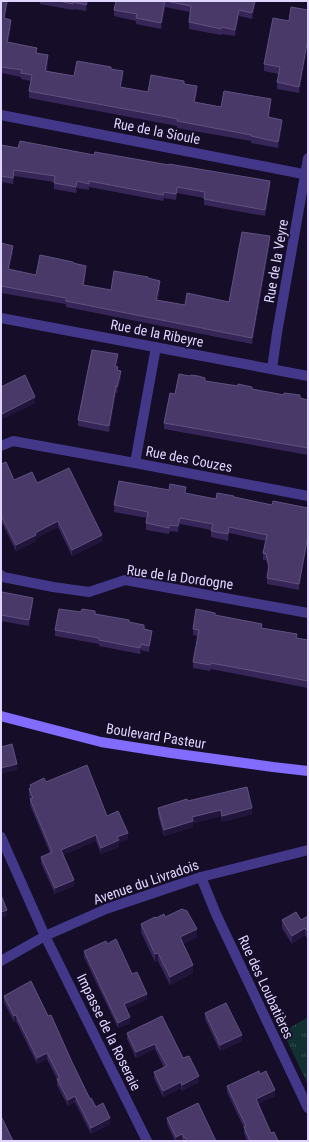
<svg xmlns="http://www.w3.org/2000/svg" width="309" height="1142" font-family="'Roboto Condensed',sans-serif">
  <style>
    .grass { fill: url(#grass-tufts) }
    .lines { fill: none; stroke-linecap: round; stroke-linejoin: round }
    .minor { stroke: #433789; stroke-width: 10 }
    .secondary { stroke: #816cff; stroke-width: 10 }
    .wall { fill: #362657 }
    .shaded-wall { fill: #21153c }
    .building { fill: #483969; stroke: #605180 }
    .labels { text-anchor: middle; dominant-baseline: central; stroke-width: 3.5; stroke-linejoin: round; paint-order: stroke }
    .street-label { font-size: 14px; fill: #dfd5ff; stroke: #160e28 }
  </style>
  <defs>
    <pattern id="grass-tufts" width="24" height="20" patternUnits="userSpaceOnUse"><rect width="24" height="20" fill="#113032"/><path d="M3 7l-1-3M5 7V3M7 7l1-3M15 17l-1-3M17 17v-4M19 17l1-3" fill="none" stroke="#334d51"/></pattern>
  </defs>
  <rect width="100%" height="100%" fill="#160e28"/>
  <!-- grass -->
  <path class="grass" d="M308,1017v68l-25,-53z"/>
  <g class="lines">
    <!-- minor -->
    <g class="minor">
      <path d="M1,115l307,60"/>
      <path d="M1,318l307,58"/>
      <path d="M156,347l-21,116 173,33"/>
      <path d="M272,369l5,-36 31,-175"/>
      <path d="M1,446l12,-5 122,22"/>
      <path d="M1,575l2,2 50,10 36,5 36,-12 183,33"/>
      <path d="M1,837l44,99 102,205"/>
      <path d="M201,877l15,37 92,194"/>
      <path d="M1,961l44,-25 61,-27 95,-32 107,-27"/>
    </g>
    <!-- secondary -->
    <path class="secondary" d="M1,716l100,26 70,11 102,14 35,4"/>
  </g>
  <!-- wall -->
  <g class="wall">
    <path d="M1,1l4,18 6,7 -3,16 29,11 11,8 -1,10 27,5 37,-7 12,8 -2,10 27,5 36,-8 13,8 -2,10 26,5 50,-2 -2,12 13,9 -4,22 -27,-5v-2l-74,-13v-2l-148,-28v-7l2,-10 -10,-2v-2l-20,-4z"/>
    <path d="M40,1h48l-2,10 -13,-2v1l-33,-6z"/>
    <path d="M116,1h140l-4,18 -13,-3 -4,20 -13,-2 -1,1 -32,-6v-7l1,-10 -25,-5 -4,22 -25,-5v-3l-22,-5v-6z"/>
    <path d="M308,10v34l-9,49 -22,-4v-7l2,-8 -15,-3v-7l25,-43z"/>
    <path d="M1,145l17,3 252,39 -5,29 -61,-11v-7l-27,-5 -1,7 -12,-2 -1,3 -74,-14v3l-12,-2 -1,5 -22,-4v-7l-40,-6 -1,8 -12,-2z"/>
    <path d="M1,243l12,9 -4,18 27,5 37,-12 13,9 -2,13 27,5 37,-12 12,9 -2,13 27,5 44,-3 41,-59 -18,101 -186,-37v-3l-65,-11z"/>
    <path d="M118,361l-2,6 5,10 -4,16h-1l-7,39 -31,-6v-6z"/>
    <path d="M190,376l15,5 103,19v55l-144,-26v-6l11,-29z"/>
    <path d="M1,387l34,16 -33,16 -1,-2z"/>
    <path d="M1,464l13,16 23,3 65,58 -30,15 -14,-29 -22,11v3l-20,10 -15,-30z"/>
    <path d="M186,493l30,6 18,-2 38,8 36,3 -9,82 -32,-6v-6l1,-10 -2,-8h-3v-7l3,-12 -37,-8 -1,8 -17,-4v-7l-31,-6 -2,8 -8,-1 -1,3 -23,-4v-7l1,-5 -33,-6v-7z"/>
    <path d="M1,597l32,7 -4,22 -28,-5z"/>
    <path d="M81,612l14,2 34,8 15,7 8,8 -3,15 -8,-2 -1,4 -41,-8v-2l-44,-8v-6z"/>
    <path d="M215,615l82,23 11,2v48l-97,-19 -1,2 -17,-3v-6l5,-26 -5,-1v-6z"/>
    <path d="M46,782l61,34 21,23 -9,4v4l-18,7 -5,-13 -33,14 11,31 -19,8 -14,-31v-6l9,-4 -20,-48v-6l-1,-4v-6l1,-1v-3z"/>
    <path d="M188,801l64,13 -30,8 -1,-6 -28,7v4l-29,9 -6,-21v-7z"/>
    <path d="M308,916v24l-3,-5 -13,9 -10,-16v-8h19z"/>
    <path d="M165,917l32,20 -14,7 10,29 -23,12 -12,-24 -3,1 -14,-30v-8l15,-6z"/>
    <path d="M107,944l25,30 15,25 -21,10 4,14 -12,5 -34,-71v-6z"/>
    <path d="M4,996l44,20 42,83 20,25 -19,10 -16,-32 -7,4 -11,-21v-6l-10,-20 -10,5 -21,-43 -2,1 -10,-20z"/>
    <path d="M205,1013l37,28 -22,10 -15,-32z"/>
    <path d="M162,1016l21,42 16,24 -17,9 -1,-3 -18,9 -9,-19v-6l10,-4 -9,-19 -19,9 -9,-19v-6z"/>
    <path d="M260,1074l15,22 -17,8 13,29 7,8h-31l-3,-8v-5l-17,-36v-6z"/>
    <path d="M167,1118l49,23h-33l-1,-1 -1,1h-6l-8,-17z"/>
  </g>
  <!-- shaded-wall -->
  <g class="shaded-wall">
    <path d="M7,1h1l-4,24v-7z"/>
    <path d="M87,1h1l-2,10v-6z"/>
    <path d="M165,1v6l-4,22v-6z"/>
    <path d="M255,1h1l-4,18v-6z"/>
    <path d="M239,10v6l-4,20v-6z"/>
    <path d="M11,20v6l-4,22v-6z"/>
    <path d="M308,38v6l-9,49v-6z"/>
    <path d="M48,55v6l-3,16v-6z"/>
    <path d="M123,71v6l-3,16v-6z"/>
    <path d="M197,86v6l-3,16v-6z"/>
    <path d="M271,99v6l-3,18v-6z"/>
    <path d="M282,120v6l-4,22v-6z"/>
    <path d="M77,181v7l-1,5v-6z"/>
    <path d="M270,181v6l-5,29v-6z"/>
    <path d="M270,236v7l-18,101v-6z"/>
    <path d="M13,246v6l-5,24v-7z"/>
    <path d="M86,266v6l-3,19v-6z"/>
    <path d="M160,281v6l-4,19v-6z"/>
    <path d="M118,354v7l-3,12v-7z"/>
    <path d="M121,371v6l-4,16v-6z"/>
    <path d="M116,386v7l-7,39v-6z"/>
    <path d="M35,397v6l-33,16v-5z"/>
    <path d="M180,518v6l-2,8v-6z"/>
    <path d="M58,521v6l-22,11v3l-20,10v-6l19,-12z"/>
    <path d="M229,527v6l-1,8v-7z"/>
    <path d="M102,535v6l-30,15v-6z"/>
    <path d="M308,535v6l-9,49v-6z"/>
    <path d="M33,598v6l-4,22v-6z"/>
    <path d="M152,631v6l-3,15v-6z"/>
    <path d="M141,644v6l-1,4v-6z"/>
    <path d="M17,764v6l-16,4v-6z"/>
    <path d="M252,808v6l-30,8v-6z"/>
    <path d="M221,810v6l-28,7v4l-29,9v-6l28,-13z"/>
    <path d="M128,833v6l-9,4v4l-18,7v-6l16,-11z"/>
    <path d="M96,835v6l-35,15v-6z"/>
    <path d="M74,880v6l-19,8v-6z"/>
    <path d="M7,910v6l-6,2v-6z"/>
    <path d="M305,928v7l-13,9v-8z"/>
    <path d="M197,929v8l-17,9v-9z"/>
    <path d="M158,953v8l-3,1v-8z"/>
    <path d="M193,965v8l-23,12v-8z"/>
    <path d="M147,994v5l-23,11v-6z"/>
    <path d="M16,1015v6l-2,1v-6z"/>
    <path d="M130,1017v6l-12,5v-5z"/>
    <path d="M242,1035v6l-22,10v-6z"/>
    <path d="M155,1044v5l-19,9v-6z"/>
    <path d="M47,1053v6l-10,5v-6z"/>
    <path d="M199,1076v6l-17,9v-6z"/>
    <path d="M181,1082v6l-18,9v-6z"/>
    <path d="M275,1090v6l-19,9v-6z"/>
    <path d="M75,1096v6l-7,4v-6z"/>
    <path d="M110,1118v6l-19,10v-6z"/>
    <path d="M182,1134v6l-1,1h-5v-4z"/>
  </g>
  <!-- building -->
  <g class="building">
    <path d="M1,1h6l-3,17 7,2 -4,22 30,6 -1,5 12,2 -3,16 29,5 3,-15 34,6v2l12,2 -3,16 28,5 3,-17 33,6v3l13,2 -3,16 27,5 3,-16 47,8 -3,18 14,3 -4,22 -27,-6v-1l-74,-14 1,-2 -149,-28 3,-16 -11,-2 1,-3 -21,-3z"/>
    <path d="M59,1h28l-1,4 -13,-3v2z"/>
    <path d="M116,1h49l-4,22 -25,-5 1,-4 -23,-4z"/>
    <path d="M166,1h89l-3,12 -13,-3 -4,20 -13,-3 -1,2 -32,-7 2,-16z"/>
    <path d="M291,7l17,3v28l-9,49 -22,-5 3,-15 -16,-3 9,-46 16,3z"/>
    <path d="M20,141l74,14 1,-3 74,13v-1l101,17 -5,29 -61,-11 1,-7 -28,-5 -1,7 -12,-2 -1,3 -74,-14v3l-12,-3 -1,6 -22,-4 1,-7 -41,-6 -1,8 -12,-2v-31l17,3z"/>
    <path d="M242,232l28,4 -18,102 -186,-37v-3l-65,-12v-43l12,3 -5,23 28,6 4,-20 33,7v1l13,3 -3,19 28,5 3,-19 34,6v1l12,3 -4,19 29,5 2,-12 42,9z"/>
    <path d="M92,350l26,4 -3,12 3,1 -1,3 4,1 -4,16 -1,-1 -7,40 -31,-6z"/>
    <path d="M179,374l11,2 1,-1 7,1 7,2v3l33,5v-2l14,3v2l32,6v-2l16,2v3l8,2v48l-144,-25 6,-30 5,1z"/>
    <path d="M25,375l10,22 -33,17 -1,-3v-24z"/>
    <path d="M6,462l8,18 18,-8 5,11 32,-15 33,67 -30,15 -14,-29 -23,12 1,2 -20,10 -15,-30v-51z"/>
    <path d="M119,481l50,9 1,-6 16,3 -1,6 15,3 16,3 1,-6 17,3v1l38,8 1,-4 35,7v27l-9,49 -32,-6 2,-13 -3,-11 -3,-1 4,-18 -38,-8 -1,7 -17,-3 2,-7 -33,-6 -2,8 -8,-1 -1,3 -23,-5 2,-11 -34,-7z"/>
    <path d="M2,592l31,6 -4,22 -28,-5v-18z"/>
    <path d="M59,609l22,3 1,-3 13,2v3l34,6v2l15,3v4l8,2 -3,15 -8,-2 -1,4 -41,-8v-2l-44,-8z"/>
    <path d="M196,609l19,4v2l47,9 -1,4 36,6 -1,4 12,2v41l-97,-18 -1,2 -17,-3 6,-32 -6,-1z"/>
    <path d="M12,744l5,20 -16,4v-21z"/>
    <path d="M87,765l20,51 11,-5 10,22 -11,4 2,3 -18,8 -5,-13 -35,15 13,30 -19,8 -14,-31 11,-5 -22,-53 3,-1 -4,-9 2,-2 -1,-2 14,-7 2,4z"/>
    <path d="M247,787l5,21 -30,8 -1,-6 -29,7 1,4 -29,9 -6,-22 29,-9 1,2z"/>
    <path d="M1,895l6,15 -6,2z"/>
    <path d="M182,909l5,2 10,18 -17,8 13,28 -23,12 -12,-24 -3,1 -14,-30 14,-7 1,1 8,-4 1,3z"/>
    <path d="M296,912l5,8 7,-4v16l-3,-4 -13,8 -10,-16z"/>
    <path d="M116,939l16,35 5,-2 10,22 -23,10 6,13 -12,6 -34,-72 22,-10 1,3z"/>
    <path d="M31,981l17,35 3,-1 21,47 18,37 1,-1 5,9 7,-4 7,15 -19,10 -16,-32 -7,4 -11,-21 3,-1 -13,-25 -10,5 -21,-43 -2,1 -10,-20z"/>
    <path d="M226,1003l16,32 -22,10 -15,-32z"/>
    <path d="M162,1016l21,42 6,-2 10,20 -17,9 -1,-3 -18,9 -9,-19 13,-6 -12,-22 -19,8 -9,-19z"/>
    <path d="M259,1071l1,3 6,-3 9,19 -19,9 15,34 3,-1 4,9h-28l-6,-14 2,-1 -19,-40z"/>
    <path d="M198,1103l18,38h-29l-2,-4 -1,1 -2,-4 -6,3 -9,-19z"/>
    <path d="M1,1116l12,25h-12z"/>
  </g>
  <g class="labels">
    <!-- street labels -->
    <g class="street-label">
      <text transform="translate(157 131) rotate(11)">Rue de la Sioule</text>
      <text transform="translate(276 261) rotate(-80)">Rue de la Veyre</text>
      <text transform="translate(157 333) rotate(11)">Rue de la Ribeyre</text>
      <text transform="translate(189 459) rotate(11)">Rue des Couzes</text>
      <text transform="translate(180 577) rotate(8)">Rue de la Dordogne</text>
      <text transform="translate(156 736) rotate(9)">Boulevard Pasteur</text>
      <text transform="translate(146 882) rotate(-19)">Avenue du Livradois</text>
      <text transform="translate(266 987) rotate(65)">Rue des Loubatières</text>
      <text transform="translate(109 1032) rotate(64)">Impasse de la Roseraie</text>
    </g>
  </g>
  <!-- border -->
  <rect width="309" height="1142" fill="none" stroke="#dfd5ff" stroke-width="4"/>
</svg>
